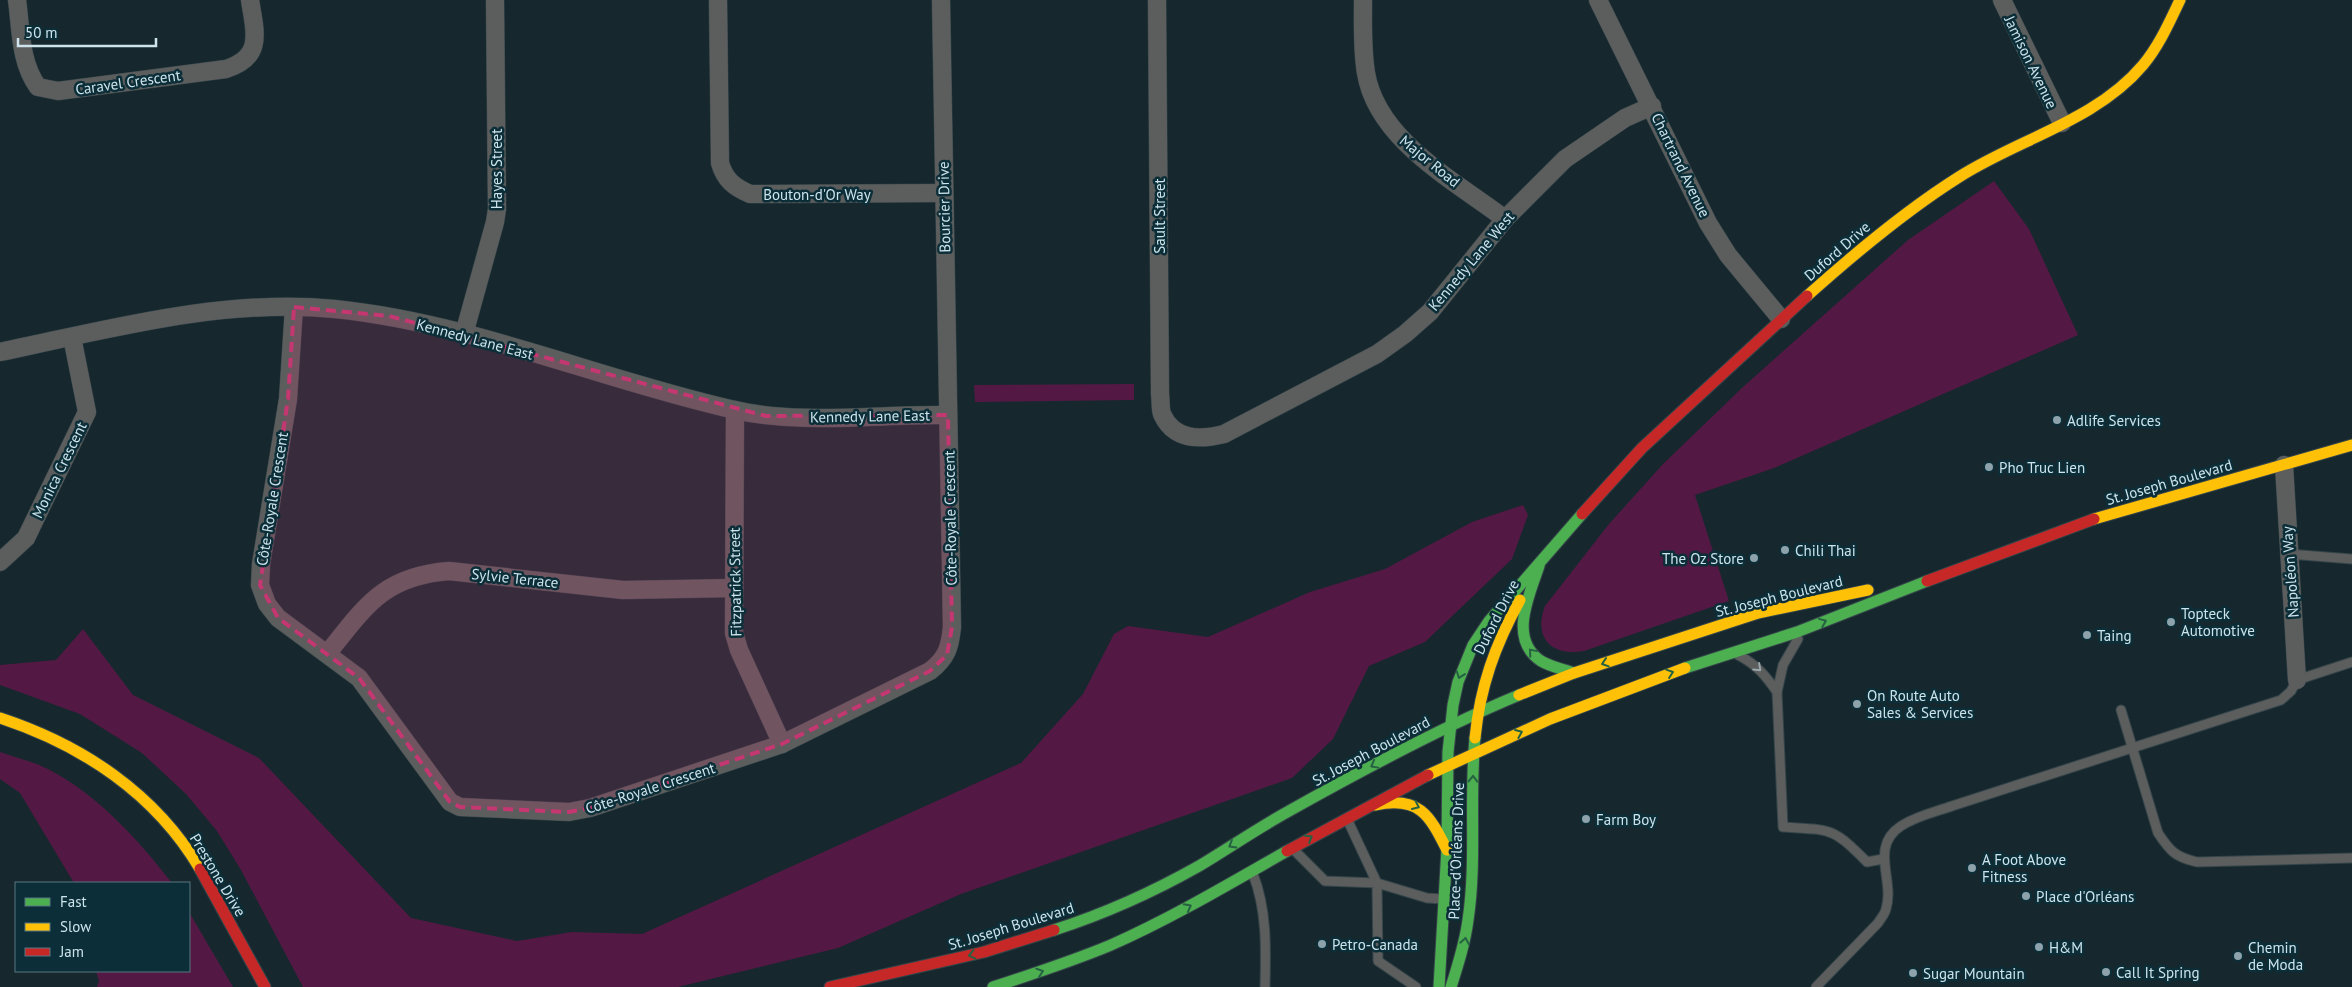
<svg xmlns="http://www.w3.org/2000/svg" width="2352" height="987" font-family="'PT Sans',sans-serif">
  <style>
    .green { fill: #531944 }
    .lines { fill: none; stroke-linecap: round; stroke-linejoin: round }
    .lane-casing { stroke: #35454a; stroke-width: 11 }
    .street-casing { stroke: #35454a; stroke-width: 19 }
    .fast-casing { stroke: #35454a; stroke-width: 13 }
    .slow-casing { stroke: #35454a; stroke-width: 13 }
    .jam-casing { stroke: #35454a; stroke-width: 13 }
    .lane { stroke: #5c5d5d; stroke-width: 9 }
    .street { stroke: #5c5d5d; stroke-width: 18 }
    .fast { stroke: #4caf50; stroke-width: 11 }
    .slow { stroke: #ffc107; stroke-width: 11 }
    .jam { stroke: #c62828; stroke-width: 11 }
    .oneway { stroke: #256242 }
    .oneway2 { stroke: #9aa7ac }
    .marked { fill: #c43771; fill-opacity: 0.2; stroke: #c43771; stroke-width: 4; stroke-dasharray: 10 6; stroke-linejoin: round }
    .poi-dot { fill: #8da2aa; stroke: #0b2e38; stroke-width: 2 }
    .labels { text-anchor: middle; dominant-baseline: central; stroke-width: 5; stroke-linejoin: round; paint-order: stroke }
    .street-label { font-size: 15px; fill: #cde4ec; stroke: #0b2e38 }
    .poi-label { font-size: 15px; fill: #cde4ec; stroke: #0b2e38; text-anchor: start }
  </style>
  <rect width="100%" height="100%" fill="#16282e"/>
  <!-- green -->
  <g class="green">
    <path d="M1994,181l35,48 49,106 -304,133 -79,27 34,106 -145,50c-33,6 -51,-14 -39,-45l64,-82 54,-60 80,-77 165,-147z"/>
    <path d="M1134,384v16l-159,2 -1,-17z"/>
    <path d="M1523,505l5,10 -16,44 -87,83 -56,24 -36,73 -41,39 -331,116 -123,54 -160,39h-375l-62,-117 -24,-39 -31,-37 -44,-41 -62,-39 -80,-29v-20l56,-5 27,-31 50,66 126,63 152,160 106,23 55,-9 70,2 379,-171 62,-69 31,-60 14,-8 80,11 102,-45 75,-23 87,-47z"/>
    <path d="M0,752c12,4 25,8 37,12 53,22 101,75 135,119h-98l-54,-90 -20,-14z"/>
    <path d="M189,912l44,75h-136l2,-6 -3,-10h93z"/>
  </g>
  <g class="lines">
    <!-- lane casing -->
    <g class="lane-casing">
      <g id="lane">
        <path d="M2289,554l63,5"/>
        <path d="M1798,639l-15,26 -6,27 6,135c49,3 49,0 84,35l16,-3"/>
        <path d="M1738,655c18,9 28,21 39,37"/>
        <path d="M2121,710l37,123c12,18 17,24 39,29l155,-4"/>
        <path d="M1348,821l29,62 50,15 16,1"/>
        <path d="M1295,851l30,30 52,2 1,78 38,26"/>
        <path d="M1253,874c14,36 13,74 12,113"/>
        <path d="M1816,987l62,-64c3,-5 7,-9 8,-14 9,-29 -17,-62 15,-83 15,-10 34,-14 51,-20l329,-106 10,-9 6,-11 55,-18"/>
      </g>
    </g>
    <!-- street casing -->
    <g class="street-casing">
      <g id="street">
        <path d="M17,0c4,29 3,63 21,87l20,4 168,-22c38,-12 29,-37 24,-69"/>
        <path d="M718,0l2,163c5,17 14,24 30,31l193,-1"/>
        <path d="M1157,0l3,394c1,6 0,14 2,20 12,27 38,26 62,20l153,-80 28,-20 25,-22 75,-93 60,-60 60,-41 27,-12"/>
        <path d="M1363,0c0,24 -1,49 3,73 11,67 89,108 139,146"/>
        <path d="M1598,0l110,223 20,32 53,64"/>
        <path d="M2002,0l60,123"/>
        <path d="M294,307l-6,92 -27,165 -1,21 7,19 11,14 81,60 91,124 10,5 109,5 21,-4 192,-64 148,-73c17,-13 20,-24 22,-44l-11,-627"/>
        <path d="M464,334l31,-112 2,-13 -2,-209"/>
        <path d="M0,352c110,-23 222,-54 335,-43 137,14 266,71 400,101 63,15 146,4 213,5"/>
        <path d="M735,410l-1,223 5,17 43,94"/>
        <path d="M2284,465l13,215"/>
        <path d="M0,562l26,-24 61,-126 -15,-75"/>
        <path d="M327,654c38,-47 56,-78 122,-83l174,19 111,-2"/>
      </g>
    </g>
    <!-- fast casing -->
    <g class="fast-casing">
      <g id="fast">
        <path d="M1539,566c-10,30 -31,73 2,95 10,6 22,8 33,12"/>
        <path d="M1685,668l112,-36 130,-51"/>
        <path d="M1054,930c50,-16 99,-38 145,-64 30,-18 59,-38 90,-55 73,-41 153,-84 230,-116"/>
        <path d="M993,987c40,-13 80,-26 118,-42 61,-27 118,-61 176,-94"/>
        <path d="M1439,987l8,-139 1,-96 5,-47 5,-23 15,-37 16,-24 93,-107"/>
        <path d="M1451,987c7,-22 14,-44 17,-67 9,-60 1,-121 7,-182"/>
      </g>
    </g>
    <!-- slow casing -->
    <g class="slow-casing">
      <g id="slow">
        <path d="M1807,296c48,-43 98,-85 152,-119 59,-38 137,-56 184,-112 16,-19 26,-42 37,-65"/>
        <path d="M2094,519l258,-74"/>
        <path d="M1519,695l55,-22 184,-60 110,-23"/>
        <path d="M0,718c82,27 155,75 200,151"/>
        <path d="M1475,738c5,-51 20,-93 45,-138"/>
        <path d="M1428,775l122,-56 135,-51"/>
        <path d="M1375,805c44,-9 54,9 72,45"/>
      </g>
    </g>
    <!-- jam casing -->
    <g class="jam-casing">
      <g id="jam">
        <path d="M1582,514l60,-66 165,-152"/>
        <path d="M1927,581l167,-62"/>
        <path d="M1287,851l141,-76"/>
        <path d="M200,869l65,118"/>
        <path d="M830,987l154,-35 70,-22"/>
      </g>
    </g>
    <!-- lane -->
    <use href="#lane" class="lane"/>
    <!-- street -->
    <use href="#street" class="street"/>
    <!-- fast -->
    <use href="#fast" class="fast"/>
    <!-- slow -->
    <use href="#slow" class="slow"/>
    <!-- jam -->
    <use href="#jam" class="jam"/>
  </g>
  <!-- one-way arrows -->
  <defs><path id="oneway-chevron" d="M-2-3.5L2.5 0L-2 3.5" fill="none" stroke-width="1.6" stroke-linecap="round" stroke-linejoin="round" transform="scale(1.25)"/></defs>
  <g class="oneway">
    <use href="#oneway-chevron" transform="translate(1823 622) rotate(-22)"/>
    <use href="#oneway-chevron" transform="translate(1532 652) rotate(-130)"/>
    <use href="#oneway-chevron" transform="translate(1605 663) rotate(162)"/>
    <use href="#oneway-chevron" transform="translate(1670 673) rotate(-19)"/>
    <use href="#oneway-chevron" transform="translate(1460 675) rotate(110)"/>
    <use href="#oneway-chevron" transform="translate(1519 733) rotate(-23)"/>
    <use href="#oneway-chevron" transform="translate(1374 765) rotate(151)"/>
    <use href="#oneway-chevron" transform="translate(1473 779) rotate(-89)"/>
    <use href="#oneway-chevron" transform="translate(1416 806) rotate(25)"/>
    <use href="#oneway-chevron" transform="translate(1309 838) rotate(-31)"/>
    <use href="#oneway-chevron" transform="translate(1232 845) rotate(149)"/>
    <use href="#oneway-chevron" transform="translate(1188 907) rotate(-28)"/>
    <use href="#oneway-chevron" transform="translate(1465 941) rotate(-80)"/>
    <use href="#oneway-chevron" transform="translate(972 955) rotate(167)"/>
    <use href="#oneway-chevron" transform="translate(1040 972) rotate(-19)"/>
  </g>
  <use class="oneway2" href="#oneway-chevron" transform="translate(1758 668) rotate(43)"/>
  <!-- marked area -->
  <path class="marked" d="M294,307l95,9 377,100 182,-1 4,212 -5,28 -17,16 -148,73 -192,64 -21,4 -109,-5 -10,-5 -91,-124 -81,-60 -18,-33 28,-186z"/>
  <!-- markers -->
  <g class="poi-dot">
    <circle cx="2057" cy="420" r="5"/>
    <circle cx="1989" cy="467" r="5"/>
    <circle cx="1785" cy="550" r="5"/>
    <circle cx="1754" cy="558" r="5"/>
    <circle cx="2171" cy="622" r="5"/>
    <circle cx="2087" cy="635" r="5"/>
    <circle cx="1857" cy="704" r="5"/>
    <circle cx="1586" cy="819" r="5"/>
    <circle cx="1972" cy="868" r="5"/>
    <circle cx="2026" cy="896" r="5"/>
    <circle cx="1322" cy="944" r="5"/>
    <circle cx="2039" cy="947" r="5"/>
    <circle cx="2238" cy="956" r="5"/>
    <circle cx="2106" cy="972" r="5"/>
    <circle cx="1913" cy="973" r="5"/>
  </g>
  <g class="labels">
    <!-- street labels -->
    <g class="street-label">
      <text transform="translate(2031 62) rotate(64)">Jamison Avenue</text>
      <text transform="translate(128 82) rotate(-8)">Caravel Crescent</text>
      <text transform="translate(1430 161) rotate(39)">Major Road</text>
      <text transform="translate(1681 165) rotate(64)">Chartrand Avenue</text>
      <text transform="translate(496 169) rotate(-90)">Hayes Street</text>
      <text x="817" y="194">Bouton-d'Or Way</text>
      <text transform="translate(944 207) rotate(-91)">Bourcier Drive</text>
      <text transform="translate(1159 216) rotate(-90)">Sault Street</text>
      <text transform="translate(1837 251) rotate(-41)">Duford Drive</text>
      <text transform="translate(1471 261) rotate(-50)">Kennedy Lane West</text>
      <text transform="translate(475 339) rotate(15)">Kennedy Lane East</text>
      <text transform="translate(870 416) rotate(-1)">Kennedy Lane East</text>
      <text transform="translate(59 470) rotate(-64)">Monica Crescent</text>
      <text transform="translate(2169 482) rotate(-16)">St. Joseph Boulevard</text>
      <text transform="translate(272 499) rotate(-81)">Côte-Royale Crescent</text>
      <text transform="translate(950 518) rotate(-91)">Côte-Royale Crescent</text>
      <text transform="translate(2290 572) rotate(-94)">Napoléon Way</text>
      <text transform="translate(515 578) rotate(6)">Sylvie Terrace</text>
      <text transform="translate(735 582) rotate(-91)">Fitzpatrick Street</text>
      <text transform="translate(1779 596) rotate(-14)">St. Joseph Boulevard</text>
      <text transform="translate(1496 617) rotate(-63)">Duford Drive</text>
      <text transform="translate(1371 751) rotate(-28)">St. Joseph Boulevard</text>
      <text transform="translate(650 788) rotate(-18)">Côte-Royale Crescent</text>
      <text transform="translate(1456 851) rotate(-88)">Place-d'Orléans Drive</text>
      <text transform="translate(218 875) rotate(59)">Prestone Drive</text>
      <text transform="translate(1011 926) rotate(-17)">St. Joseph Boulevard</text>
    </g>
    <!-- poi labels -->
    <g class="poi-label">
      <text x="2067" y="420">Adlife Services</text>
      <text x="1999" y="467">Pho Truc Lien</text>
      <text x="1795" y="550">Chili Thai</text>
      <text x="1744" y="558" text-anchor="end">The Oz Store</text>
      <text x="2181" y="613">Topteck<tspan x="2181" dy="17">Automotive</tspan></text>
      <text x="2097" y="635">Taing</text>
      <text x="1867" y="695">On Route Auto<tspan x="1867" dy="17">Sales &amp; Services</tspan></text>
      <text x="1596" y="819">Farm Boy</text>
      <text x="1982" y="859">A Foot Above<tspan x="1982" dy="17">Fitness</tspan></text>
      <text x="2036" y="896">Place d'Orléans</text>
      <text x="1332" y="944">Petro-Canada</text>
      <text x="2049" y="947">H&amp;M</text>
      <text x="2248" y="947">Chemin<tspan x="2248" dy="17">de Moda</tspan></text>
      <text x="2116" y="972">Call It Spring</text>
      <text x="1923" y="973">Sugar Mountain</text>
    </g>
  </g>
  <!-- legend -->
  <rect x="15" y="882" width="175" height="90" fill="#0b2e38" stroke="#597780"/>
  <rect x="25" y="898" width="25" height="8" fill="#4caf50" stroke="#597780"/>
  <text x="60" y="907" font-size="15" fill="#cde4ec">Fast</text>
  <rect x="25" y="923" width="25" height="8" fill="#ffc107" stroke="#597780"/>
  <text x="60" y="932" font-size="15" fill="#cde4ec">Slow</text>
  <rect x="25" y="948" width="25" height="8" fill="#c62828" stroke="#597780"/>
  <text x="60" y="957" font-size="15" fill="#cde4ec">Jam</text>
  <!-- scale -->
  <path d="M18 38v8h138v-8" fill="none" stroke="#cde4ec" stroke-width="2.5"/>
  <text x="25" y="38" font-size="15" fill="#cde4ec" stroke="#0b2e38" stroke-width="4" paint-order="stroke">50 m</text>
</svg>
